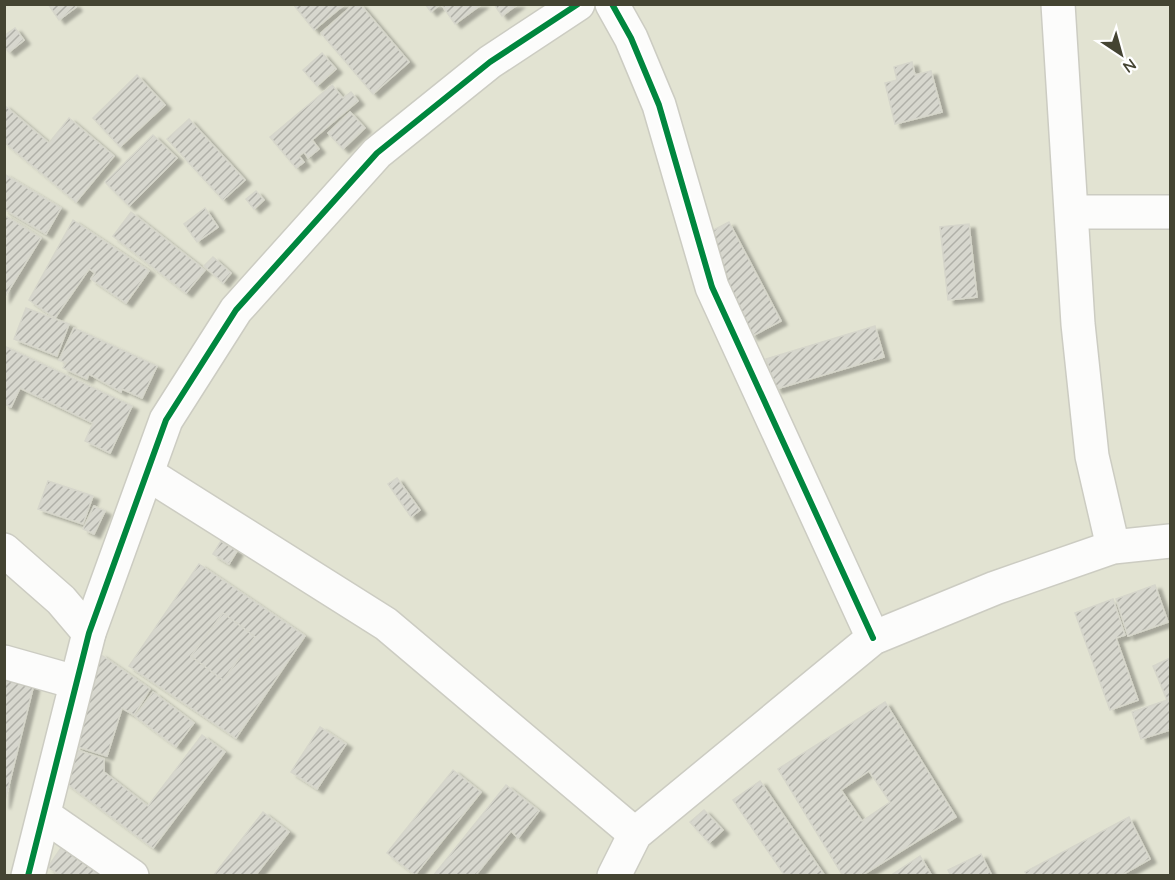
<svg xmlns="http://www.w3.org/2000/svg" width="1175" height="880" font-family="Quicksand,sans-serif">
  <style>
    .residential { fill: #e2e3d2 }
    .building { fill: url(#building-hatch); stroke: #d6d6cb; stroke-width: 1.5; fill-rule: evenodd; filter: url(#shadow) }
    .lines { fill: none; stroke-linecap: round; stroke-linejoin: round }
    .minor-casing { stroke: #ccccc2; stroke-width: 36 }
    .minor { stroke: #fcfcfb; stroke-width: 33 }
    .cycleway-casing { stroke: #fff; stroke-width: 10 }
    .cycleway { stroke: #00873e; stroke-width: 6 }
  </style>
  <defs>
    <pattern id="building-hatch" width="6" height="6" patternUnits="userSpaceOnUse" patternTransform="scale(1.5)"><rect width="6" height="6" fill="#d7d7ce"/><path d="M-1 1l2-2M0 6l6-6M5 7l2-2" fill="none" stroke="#b0b0a8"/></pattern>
    <filter id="shadow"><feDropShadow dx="6" dy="4" stdDeviation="1.5" flood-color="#0004"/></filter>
  </defs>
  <rect width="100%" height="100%" fill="#eeeee5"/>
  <!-- residential -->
  <rect class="residential" x="5" y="5" width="1165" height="870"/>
  <!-- building -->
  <g class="building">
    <path d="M48,4h26l2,3 -17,13z"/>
    <path d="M293,4h52l-31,26z"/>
    <path d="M354,4h6l49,58 -36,32 -52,-61z"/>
    <path d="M425,4h15l-9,8z"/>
    <path d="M441,4h41l-27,20z"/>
    <path d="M494,4h24l-16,12z"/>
    <path d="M15,28l9,12 -15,12 -5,-5v-11z"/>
    <path d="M322,53l14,16 -19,17 -14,-16z"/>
    <path d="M912,62l3,13 16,-4 11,41 -47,12 -10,-41 12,-3 -3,-13z"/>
    <path d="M137,75l28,30 -45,42 -27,-29z"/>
    <path d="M332,85l11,13 8,-6 7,9 -46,39 7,9 -11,9 -4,-6 -5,4 5,6 -8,6 -26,-31z"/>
    <path d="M4,105l45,38 20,-25 45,38 -38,46 -72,-60z"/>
    <path d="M350,112l15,16 -22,21 -15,-16z"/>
    <path d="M189,119l56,61 -22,20 -56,-61z"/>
    <path d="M153,135l24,23 -48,48 -24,-24z"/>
    <path d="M4,174l57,34 -15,26 -42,-25z"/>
    <path d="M256,191l8,9 -10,9 -8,-10z"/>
    <path d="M205,208l13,19 -21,15 -13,-18z"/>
    <path d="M131,212l74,58 -19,23 -73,-57z"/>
    <path d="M4,215l37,23 -37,60z"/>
    <path d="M73,220l76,51 -23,32 -35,-24 4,-6 -6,-4 -34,49 -26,-18z"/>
    <path d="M729,222l52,99 -29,15 -52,-99z"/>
    <path d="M969,224l8,73 -29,3 -8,-73z"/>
    <path d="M213,257l18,16 -8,10 -19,-17z"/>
    <path d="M26,308l43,16 -12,32 -43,-17z"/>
    <path d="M875,326l9,31 -108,32 -10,-30z"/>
    <path d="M74,328l83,38 -15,32 -20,-9 -1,3 -32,-18 -2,5 -24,-11 3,-5 -7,-3z"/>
    <path d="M4,346l128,60 -22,47 -25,-12 8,-18 -73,-35 -9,19 -7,-3z"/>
    <path d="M397,478l23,32 -9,7 -23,-33z"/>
    <path d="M48,481l45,15 -10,28 -45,-15z"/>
    <path d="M94,506l11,5 -11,23 -11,-5z"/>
    <path d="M221,541l16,10 -8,13 -16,-10z"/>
    <path d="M199,564l106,72 -69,102 -107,-72zM223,613l32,24 -32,43 -32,-24z"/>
    <path d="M1155,585l13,37 -40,14 -12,-37z"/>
    <path d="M1113,599l12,36 -9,3 22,62 -28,10 -35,-97z"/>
    <path d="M223,613l32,24 -32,43 -32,-24z"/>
    <path d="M100,654l50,35 -16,26 -12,-7 -15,48 -32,-10z"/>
    <path d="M1170,658v40l-3,2 -14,-34z"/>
    <path d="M4,677l30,7 -30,121z"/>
    <path d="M153,692l41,31 -18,24 -41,-31z"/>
    <path d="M1170,699v31l-29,9 -9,-27z"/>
    <path d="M885,702l71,115 -95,59h-18l-65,-107zM869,771l21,31 -28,19 -21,-31z"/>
    <path d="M320,727l26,17 -29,45 -26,-17z"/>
    <path d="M202,735l23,17 -72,96 -88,-66 12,-32 27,9v13l44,34z"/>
    <path d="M453,770l28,22 -66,83 -28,-22z"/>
    <path d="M760,781l65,95h-40l-52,-76z"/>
    <path d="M506,785l33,26 -21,27 -7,-7 -36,45h-42z"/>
    <path d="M704,810l19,20 -14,13 -19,-21z"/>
    <path d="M263,812l26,20 -34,44h-42z"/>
    <path d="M1129,817l21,42 -30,17h-93l-2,-4z"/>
    <path d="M67,839l55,37h-61l-13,-9z"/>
    <path d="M981,854l11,22h-41l-3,-6z"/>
    <path d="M920,856l12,20h-42z"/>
  </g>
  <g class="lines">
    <!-- minor casing -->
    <g class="minor-casing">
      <g id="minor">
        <path d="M612,4l19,34 28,67 53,182 161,351"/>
        <path d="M1058,4l20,320 14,132 21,91"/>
        <path d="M1073,212h97"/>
        <path d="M148,474l238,150 249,210"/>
        <path d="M4,550l57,50 28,33"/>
        <path d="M4,662l71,20"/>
        <path d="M44,815l88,61"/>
        <path d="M28,876l61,-243 77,-213 70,-110 141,-157 113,-91 88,-58"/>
        <path d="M614,876l21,-42 238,-196 122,-50 118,-41 57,-6"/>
      </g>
    </g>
    <!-- minor -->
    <use href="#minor" class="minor"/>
    <!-- cycleway casing -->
    <g class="cycleway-casing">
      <g id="cycleway">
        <path d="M612,4l19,34 28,67 53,182 161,351"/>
        <path d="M28,876l61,-243 77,-213 70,-110 141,-157 113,-91 88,-58"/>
      </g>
    </g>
    <!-- cycleway -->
    <use href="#cycleway" class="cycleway"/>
  </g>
  <!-- border -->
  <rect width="1175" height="880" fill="none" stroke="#444432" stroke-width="12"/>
  <!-- north arrow -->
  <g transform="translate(1121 54) rotate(144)" stroke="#ffffff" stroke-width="4.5" paint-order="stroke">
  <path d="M0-4.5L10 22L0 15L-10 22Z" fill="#444432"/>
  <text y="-9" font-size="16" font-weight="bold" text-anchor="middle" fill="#444432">N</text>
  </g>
</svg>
